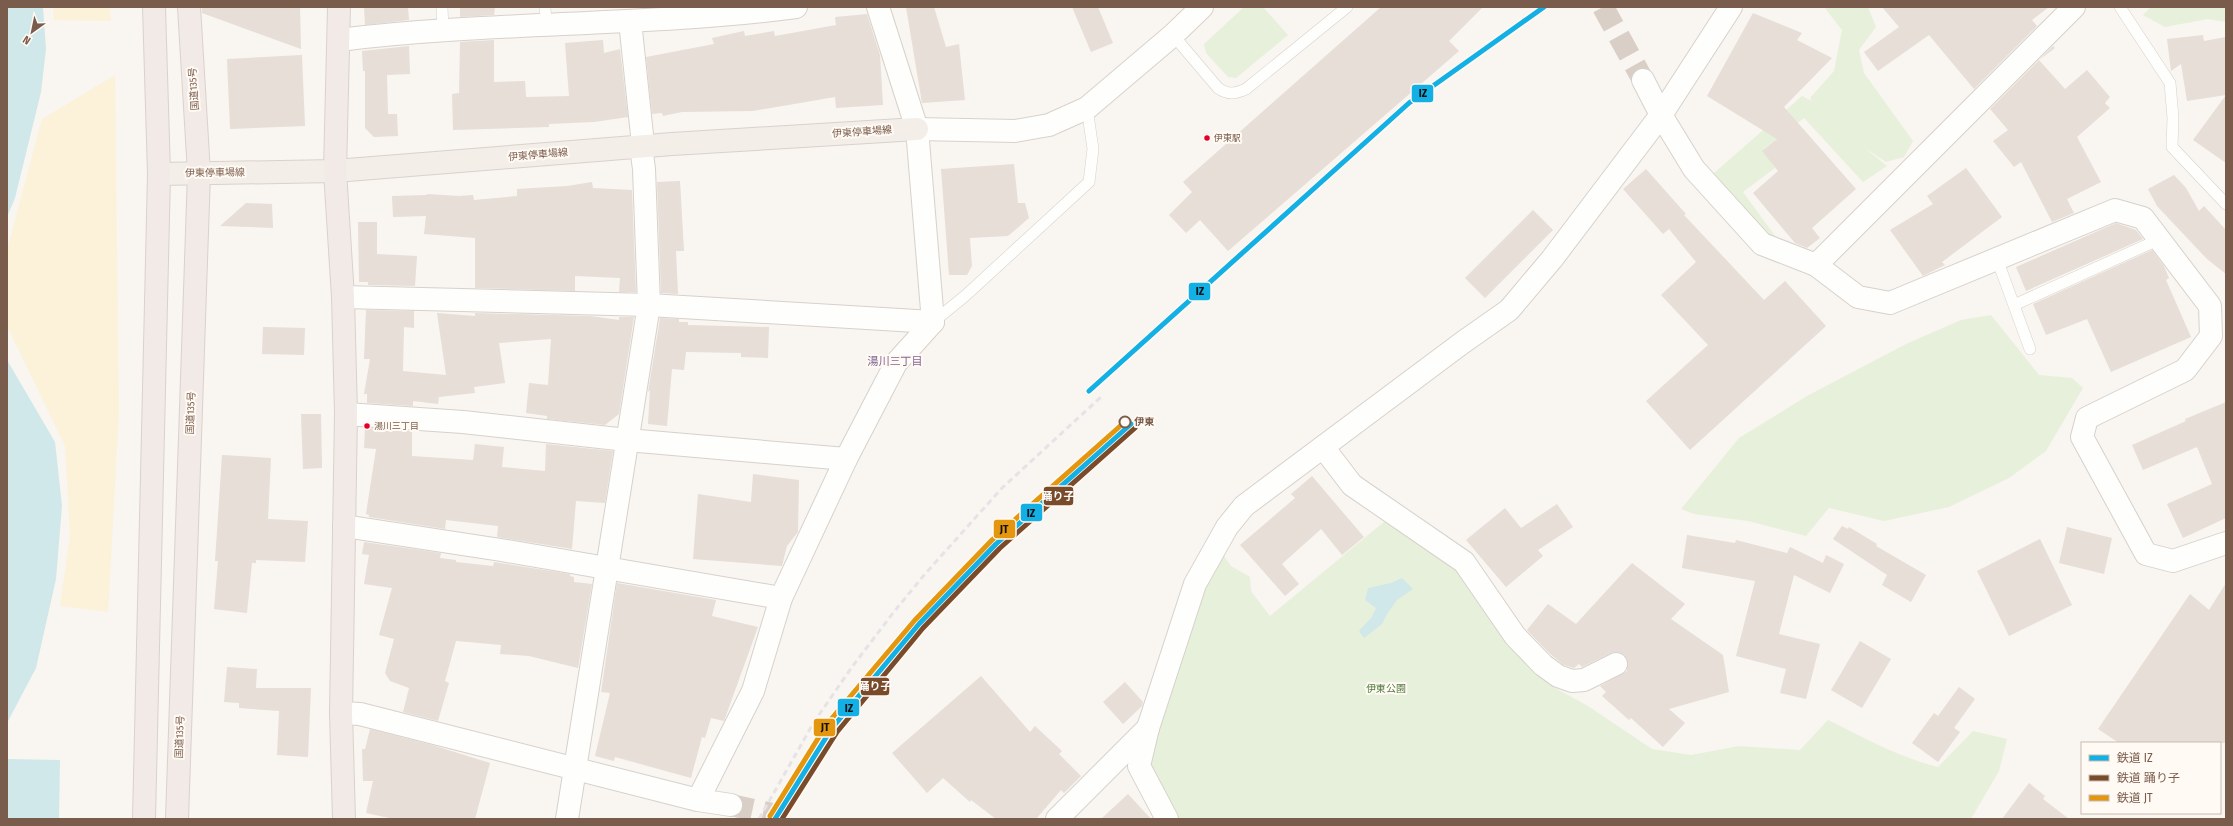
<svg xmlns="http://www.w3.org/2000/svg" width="2233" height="826" font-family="'Fira Sans Condensed','Noto Sans JP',sans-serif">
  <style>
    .green { fill: #e7f0db }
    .sand { fill: #fbf2d9 }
    .water { fill: #d0e8ea }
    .building { fill: #e6ded7 }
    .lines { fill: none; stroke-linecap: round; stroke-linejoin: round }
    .street-tunnel { stroke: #d9cfc7; stroke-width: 22; stroke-dasharray: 22 11; stroke-linecap: butt }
    .lane-casing { stroke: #d7d1cb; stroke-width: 12 }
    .street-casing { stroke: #d7d1cb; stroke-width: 24 }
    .secondary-casing { stroke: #d9d2cb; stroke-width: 24 }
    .primary-casing { stroke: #dad1cc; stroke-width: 24 }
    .highway-casing { stroke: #dad1cc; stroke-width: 24 }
    .lane { stroke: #fefefd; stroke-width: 11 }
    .street { stroke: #fefefd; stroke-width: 22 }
    .secondary { stroke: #fefefd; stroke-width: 22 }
    .primary { stroke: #f3eee8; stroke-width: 22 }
    .highway { stroke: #f2eae7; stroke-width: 22 }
    .rail { stroke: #e6e3e7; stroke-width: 3; stroke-dasharray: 6 4; stroke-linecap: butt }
    .rail-1-casing { stroke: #fffaf3; stroke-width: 8 }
    .rail-2-casing { stroke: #fffaf3; stroke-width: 8 }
    .rail-3-casing { stroke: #fffaf3; stroke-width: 8 }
    .rail-1 { stroke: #12b0e4; stroke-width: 5 }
    .rail-2 { stroke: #7a4b2a; stroke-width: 5 }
    .rail-3 { stroke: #e4960f; stroke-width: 5 }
    .bus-dot { fill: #e4002b; stroke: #fffaf3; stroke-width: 1.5 }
    .stop-dot { fill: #fffaf3; stroke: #7a5c4d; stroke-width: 2 }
    .labels { text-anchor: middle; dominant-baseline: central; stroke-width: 4; stroke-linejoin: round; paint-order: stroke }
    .bus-label { font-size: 9px; fill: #7a5c4d; stroke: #fffaf3; text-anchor: start }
    .street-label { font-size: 10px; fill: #7a5c4d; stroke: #fffaf3 }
    .stop-label { font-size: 10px; font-weight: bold; fill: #7a5c4d; stroke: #fffaf3; text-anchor: start }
    .park-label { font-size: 10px; fill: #537a41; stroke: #fffaf3 }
    .neighbourhood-label { font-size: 11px; fill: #846695; stroke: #fffaf3 }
    .line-badge { stroke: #fffaf3; stroke-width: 1.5 }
    .badge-label { font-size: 11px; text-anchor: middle; font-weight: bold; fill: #fff }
    .pale-badge-label { font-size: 11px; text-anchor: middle; font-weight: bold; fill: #111 }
  </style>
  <rect width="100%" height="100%" fill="#f9f5f0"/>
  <!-- green -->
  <g class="green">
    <path d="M1244,7h19l25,28 -52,43 -8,-1 -22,-24 -2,-9z"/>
    <path d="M1824,7h44l8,20 -17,23 5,23 49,68 -9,16 -18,5 -21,-14 22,18 -24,16 -59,-64 -40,31 11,19 -32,24 35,48 -20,-12 -44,-55 88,-77 10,5 -2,-3 24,-27 8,-41z"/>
    <path d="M2151,7h75v15l-18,-3 -43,8 -22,-12z"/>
    <path d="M1991,315l48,60 33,3 11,10 -37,63 -37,27 -60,29 -65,14 -55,-13 -23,28 -58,-15 -54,-7 -13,-5 58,-71 68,-42 99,-52 55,-24z"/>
    <path d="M1385,521l77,47 67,95 28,26 31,17 64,43 39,6 48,-9 61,4 28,-30c35,17 72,38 110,47l35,-36 34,8 -8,32 -28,48h-795l-26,-52 14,-65 17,-40 17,-58 23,-52 10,14 19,11 1,14 19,25z"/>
  </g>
  <!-- sand -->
  <g class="sand">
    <path d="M53,7h57l1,14 -57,-1z"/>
    <path d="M115,75l4,337 -11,200 -48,-6 10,-70 -5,-90 -58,-120v-76l35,-131z"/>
  </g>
  <!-- water -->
  <g class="water">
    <path d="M7,7h36l3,42 -5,43 -26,106 -8,19z"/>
    <path d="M7,360l48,82 7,64 -6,73 -20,89 -29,55z"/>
    <path d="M1402,578l11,11 -16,11 -10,14 -5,10 -18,14 -5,-7 12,-13 5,-10 -11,-8 3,-12 23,-5z"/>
    <path d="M7,759l53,1 -1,59h-52z"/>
  </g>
  <!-- building -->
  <g class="building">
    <path d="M202,7h98l1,42 -99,-36z"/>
    <path d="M364,7h44l1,13 -44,5z"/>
    <path d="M460,7h35l-1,8 -34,2z"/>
    <path d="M906,7h28l12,40 13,-3 6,56 -43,3z"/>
    <path d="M1072,7h26l15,36 -22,9z"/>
    <path d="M1381,7h102l-34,34 10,10 -231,200 -28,-31 -14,13 -17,-18 23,-23 -9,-10z"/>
    <path d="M1882,7h167l-17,13 5,6 -63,63 -45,-54 -51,36 -14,-19 35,-25z"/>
    <path d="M1753,13l49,20 -5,7 35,18 -48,49 72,82 -44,39 8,10 -13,10 -12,-5 -42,-50 25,-22 -16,-20 15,-12 -70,-43z"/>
    <path d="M867,14l13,41 3,50 -47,3 -1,-11 -82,14 -71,1 -19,4 -1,-3 -10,1 -6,-57 68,-13 -2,-6 32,-7 1,5 29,-5 1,5 61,-11 -1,-8z"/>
    <path d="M2203,35l1,6 22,-4v126l-33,-23 33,-45 -39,6 -6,-37 -10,7 -4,-32z"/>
    <path d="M494,40v42l31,-1 1,16 43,-1 -4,-53 38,-3 1,13 16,-4 8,68 -34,5 -45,2v3l-96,3 -1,-36 7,-1 1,-51z"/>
    <path d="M409,46l1,28 -23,1 1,39h9l1,22 -24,1 -9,-9v-57h-2l-1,-20z"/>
    <path d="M2053,46l2,2 -16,12 26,29 22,-19 23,27 -5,6 5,5 -33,29 24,45 -34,17 7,14 -22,9 -31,-60 -7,5 -21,-26 15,-11 -18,-21z"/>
    <path d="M302,55l3,71 -75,3 -3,-70z"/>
    <path d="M1014,164l4,39h7l4,15 -21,18 -38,2 2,28 -5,9h-18l-8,-106z"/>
    <path d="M1966,168l36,49 -60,45 3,3 -22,11 -33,-46 43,-26 -6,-8z"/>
    <path d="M1646,169l40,45 -2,1 80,85 21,-19 41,45 -136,124 -44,-49 62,-56 -47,-50 35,-33 -27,-33 -6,5 -40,-45z"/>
    <path d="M2174,175l12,13 13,23 5,-5 22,24v44l-19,-15 -50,-53 -9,-17z"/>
    <path d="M680,181l4,70h-8l2,43 -17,-1 -4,-111z"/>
    <path d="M592,182l1,6 39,2 4,102h-17l1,-14 -45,-2v15l-100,-3v-50l-51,-4 2,-18 -33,1 -1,-21 35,-1v-1l32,2 14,-1 1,5 43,-4v-7l50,-3z"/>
    <path d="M246,203l26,1 1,24 -53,-2z"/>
    <path d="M1533,210l20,20 -68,68 -20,-20z"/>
    <path d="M358,222h19v32l40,2 -2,30 -47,-1v-3h-9z"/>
    <path d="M2116,223l20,7 7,9 -117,52 -10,-24z"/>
    <path d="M2152,250l12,16 5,12 -3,2 25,57 -80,35 -24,-53 -41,16 -13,-31z"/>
    <path d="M366,310l48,1v17l-10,-1 -1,44 43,4 -9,-62 38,3v-3l115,3 29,4v-3h15l-15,97 -14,11 -58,-6v-3l-21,-3 3,-30 19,2 3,-46 -52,4 6,40 -31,4 1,6 -36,4 -1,7 -25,-3v5l-46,-3v-9h-3l6,-35h-6z"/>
    <path d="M660,318l19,1v3h9v3l81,2 -1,31 -27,-1v-4l-55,-1 -2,18 -12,-1 -5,57 -19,-2 2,-34 -2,2z"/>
    <path d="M263,327l42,1 -1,27 -42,-1z"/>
    <path d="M2226,402v116l-43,20 -16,-34 45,-20 -15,-37 -54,23 -11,-25 54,-24 -1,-2z"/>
    <path d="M301,414h20l1,54 -19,1z"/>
    <path d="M365,428l47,3v25l61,4 2,-16 29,3 -2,20 43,4 1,-27 67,7 -8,52 -29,-2 -4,48 -75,-12 1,-11 -52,-6 -1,9 -76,-12v-2l-3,-1 10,-65 -12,-1z"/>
    <path d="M222,455l49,3 -3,61 40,2 -3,41 -49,-2v3h-4l-5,50 -33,-4 4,-48h-3z"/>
    <path d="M753,474l46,6 -1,52 -11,14 -5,20 -89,-7 5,-65 53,8z"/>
    <path d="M1312,476l52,61 -22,18 -21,-26 -39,35 17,20 -14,12 -45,-51 55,-47 -4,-4z"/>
    <path d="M1557,504l16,23 -35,23 5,6 -37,31 -40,-47 39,-32 16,20z"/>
    <path d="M1842,526l6,3 1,-2 28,17 -1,2 50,29 -15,27 -29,-17 5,-10 -54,-36z"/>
    <path d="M2067,527l45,11 -8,36 -45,-11z"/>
    <path d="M1687,535l48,8 1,-3 51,13 3,-6 33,16 3,-8 18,9 -14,29 -36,-18 -15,59 41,10 -14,55 -26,-6 6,-24 -50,-13 19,-75 -73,-13z"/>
    <path d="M2040,539l32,66 -63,31 -32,-65z"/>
    <path d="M364,542l77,11 -1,5 16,2v2l37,4 1,-4 76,12v2l4,1v5l18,2 -14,84 -49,-12 -29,-2 1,-9 -45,-4 -11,40 4,2 -11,38 -35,-9 6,-24 -19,-7 -5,-8 9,-34 -15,-4 13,-47 -28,-4 5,-29 -7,-1z"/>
    <path d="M1632,563l53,41 -14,15 52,36 6,37 -60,17 16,14 -22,24 -32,-29 -2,2 -27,-24 4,-4 -6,-6 27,-15v-12l-4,-5 -6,-2 -6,1 -29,14 -3,-3 -5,4 -10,-3 -15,-12 -22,-23 21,-26 28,20z"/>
    <path d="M617,583l99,17 -4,16 46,11 -34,94 -13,-3 -6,20 -3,-1 -11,41 -76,-21 -1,4 -19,-5 15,-63 -9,-1z"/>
    <path d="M2226,583v160h-107l-21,-14 92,-135 19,16z"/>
    <path d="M1860,641l31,18 -29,49 -31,-18z"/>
    <path d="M227,667l30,2 -1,19h55l-3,69 -31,-2 2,-44 -40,-3v-5l-15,-1z"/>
    <path d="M981,676l49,56 5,-6 27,25 -3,3 22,22 -17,17 -3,-3 -25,29h-40l-25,-19 -1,2 -27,-24 -16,15 -35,-40z"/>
    <path d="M1125,682l18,20 -1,4 -19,18 -20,-22z"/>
    <path d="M1959,687l16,12 -21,29 6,4 -22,30 -26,-19 22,-30 4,3z"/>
    <path d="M370,729l62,16 58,18 -15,56h-81l-28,-6 7,-32h-10l-1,-32h3z"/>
    <path d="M2029,783l16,13 -2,3 26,20h-67z"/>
    <path d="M1128,794l23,25h-50z"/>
  </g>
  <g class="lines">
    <!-- street-tunnel -->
    <g class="street-tunnel">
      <path d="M1603,7l40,73"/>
      <path d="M731,805l64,14"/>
    </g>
    <!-- lane casing -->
    <g class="lane-casing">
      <g id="lane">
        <path d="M442,7l1,24"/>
        <path d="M545,7l1,17"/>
        <path d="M2120,7l50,76 3,35 -1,29 54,57"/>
        <path d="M1173,35l45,53c10,7 17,6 28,1l101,-82"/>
        <path d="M1997,259l33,90"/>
        <path d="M2014,305l146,-66"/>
        <path d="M933,322l32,-26 124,-114 4,-33 -6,-41"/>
      </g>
    </g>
    <!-- street casing -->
    <g class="street-casing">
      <g id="street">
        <path d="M339,40c152,-19 306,-13 457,-33"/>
        <path d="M1643,80l18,35 33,54 68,75 54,21 42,32 32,6 225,-93 28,8 67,88 1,30 -26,34 -98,48 -5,19 64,117 27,7 53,-18"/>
        <path d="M1816,265l258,-258"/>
        <path d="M343,297l306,8 284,17"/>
        <path d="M346,414l117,8 164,18 219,19"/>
        <path d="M1323,447l29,38 112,77 51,74 28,29 15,11 14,5 12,-1 32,-16"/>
        <path d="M344,526l157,24 280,48"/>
        <path d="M341,713l19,1 338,86 33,5"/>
        <path d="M698,800l55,-109 28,-93 65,-139 50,-96 37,-41 -16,-193 -39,-122"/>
        <path d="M567,819l82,-514 -5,-136 -3,-22 1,-12 -12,-114"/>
        <path d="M1057,819l91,-91"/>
        <path d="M1167,819l-28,-53 9,-38 47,-144 32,-57 17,-21 218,-163 47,-33 43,-51 109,-144 70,-108"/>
      </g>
    </g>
    <!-- secondary casing -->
    <g class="secondary-casing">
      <path id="secondary" d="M917,129l98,2 34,-6 38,-17 86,-73 29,-28"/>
    </g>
    <!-- primary casing -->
    <g class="primary-casing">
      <path id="primary" d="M159,174l176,-3 337,-27 245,-15"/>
    </g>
    <!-- highway casing -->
    <g class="highway-casing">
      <g id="highway">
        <path d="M339,7l-4,164 8,126 3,117 -5,299 3,106"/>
        <path d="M144,819l15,-645 -5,-167"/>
        <path d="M177,819l22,-646 -10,-166"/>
      </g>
    </g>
    <!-- lane -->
    <use href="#lane" class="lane"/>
    <!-- street -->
    <use href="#street" class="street"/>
    <!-- secondary -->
    <use href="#secondary" class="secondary"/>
    <!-- primary -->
    <use href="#primary" class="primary"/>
    <!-- highway -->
    <use href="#highway" class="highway"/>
    <!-- rail -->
    <path class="rail" d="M759,819l55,-97 38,-55 41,-54 32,-39 77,-86 99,-91"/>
    <!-- rail-1 casing -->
    <g class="rail-1-casing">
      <g id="rail-1">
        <path d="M1089,391l320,-288 135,-96"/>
        <path d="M775,819l57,-91 87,-104 77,-80 135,-120"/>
      </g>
    </g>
    <!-- rail-2 casing -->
    <g class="rail-2-casing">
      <path id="rail-2" d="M782,819l55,-87 86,-104 77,-80 135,-120"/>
    </g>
    <!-- rail-3 casing -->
    <g class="rail-3-casing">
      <path id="rail-3" d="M770,816l57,-92 88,-104 77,-80 135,-120"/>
    </g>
    <!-- rail-1 -->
    <use href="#rail-1" class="rail-1"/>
    <!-- rail-2 -->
    <use href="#rail-2" class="rail-2"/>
    <!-- rail-3 -->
    <use href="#rail-3" class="rail-3"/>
  </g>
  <!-- markers -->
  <g class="bus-dot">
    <circle cx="1207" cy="138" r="3.5"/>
    <circle cx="367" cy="426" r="3.5"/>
  </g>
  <circle class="stop-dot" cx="1125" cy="422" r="5.5"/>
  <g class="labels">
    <!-- bus labels -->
    <g class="bus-label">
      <text x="1214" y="138">伊東駅</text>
      <text x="374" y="426">湯川三丁目</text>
    </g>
    <!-- street labels -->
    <g class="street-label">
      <text transform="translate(194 89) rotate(-94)">国道135号</text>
      <text transform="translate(862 132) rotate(-4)">伊東停車場線</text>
      <text transform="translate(538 155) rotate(-5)">伊東停車場線</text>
      <text transform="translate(215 173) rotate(-1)">伊東停車場線</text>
      <text transform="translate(191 413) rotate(-88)">国道135号</text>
      <text transform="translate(180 737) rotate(-88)">国道135号</text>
    </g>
    <!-- stop labels -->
    <g class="stop-label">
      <text x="1134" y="422">伊東</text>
    </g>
    <!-- park labels -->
    <g class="park-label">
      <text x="1386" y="689">伊東公園</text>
    </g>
    <!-- neighbourhood labels -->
    <g class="neighbourhood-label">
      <text x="895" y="361">湯川三丁目</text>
    </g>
  </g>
  <g class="line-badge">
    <rect x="1411" y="84" width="23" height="19" rx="4" fill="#12b0e4"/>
    <rect x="1188" y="282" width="23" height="19" rx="4" fill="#12b0e4"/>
    <rect x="1043" y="486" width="31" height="20" rx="4" fill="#7a4b2a"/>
    <rect x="1020" y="503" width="23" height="19" rx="4" fill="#12b0e4"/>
    <rect x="993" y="519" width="23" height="20" rx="4" fill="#e4960f"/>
    <rect x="860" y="677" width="30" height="19" rx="4" fill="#7a4b2a"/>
    <rect x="837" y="698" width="23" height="19" rx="4" fill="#12b0e4"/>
    <rect x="813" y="718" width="23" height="19" rx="4" fill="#e4960f"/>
  </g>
  <g class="badge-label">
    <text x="1058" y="500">踊り子</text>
    <text x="875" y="690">踊り子</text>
  </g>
  <g class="pale-badge-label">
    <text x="1423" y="97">IZ</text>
    <text x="1200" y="295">IZ</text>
    <text x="1031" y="517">IZ</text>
    <text x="1004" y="533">JT</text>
    <text x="849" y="712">IZ</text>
    <text x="825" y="731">JT</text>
  </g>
  <!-- border -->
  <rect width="2233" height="826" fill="none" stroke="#7a5c4d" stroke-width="16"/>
  <!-- legend -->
  <rect x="2081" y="742" width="140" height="72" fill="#fffaf3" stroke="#cabbb1"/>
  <rect x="2089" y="755" width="20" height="6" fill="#12b0e4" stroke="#cabbb1"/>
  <text x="2117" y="762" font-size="12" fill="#7a5c4d">鉄道 IZ</text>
  <rect x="2089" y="775" width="20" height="6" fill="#7a4b2a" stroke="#cabbb1"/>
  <text x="2117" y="782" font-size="12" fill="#7a5c4d">鉄道 踊り子</text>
  <rect x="2089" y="795" width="20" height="6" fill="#e4960f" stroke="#cabbb1"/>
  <text x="2117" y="802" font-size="12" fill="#7a5c4d">鉄道 JT</text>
  <!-- north arrow -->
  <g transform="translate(32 32) rotate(213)" stroke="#fffaf3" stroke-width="3" paint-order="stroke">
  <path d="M0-3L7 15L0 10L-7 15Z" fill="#7a5c4d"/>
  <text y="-6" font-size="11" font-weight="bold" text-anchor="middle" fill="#7a5c4d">N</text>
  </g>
</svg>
